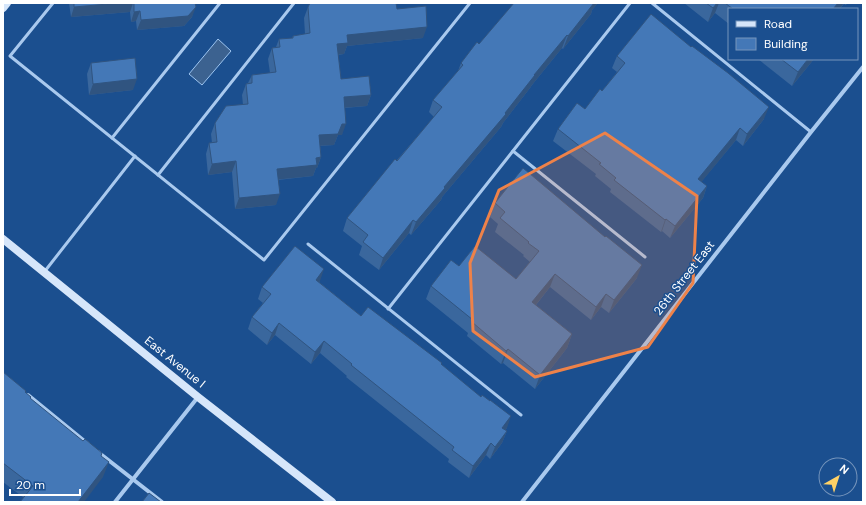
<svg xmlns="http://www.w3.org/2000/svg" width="866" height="505" font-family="'DM Sans',sans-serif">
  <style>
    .water { fill: #3c6290; stroke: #9cc4f0 }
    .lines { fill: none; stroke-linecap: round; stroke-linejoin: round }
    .lane { stroke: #a9c9ee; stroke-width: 3 }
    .street { stroke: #a9c9ee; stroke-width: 4 }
    .secondary { stroke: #d6e6fa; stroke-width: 8 }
    .wall { fill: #3a679d }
    .shaded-wall { fill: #305480 }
    .building { fill: #4478b7; stroke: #305480 }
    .marked { fill: #ee8249; fill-opacity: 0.2; stroke: #ee8249; stroke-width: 3; stroke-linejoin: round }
    .labels { text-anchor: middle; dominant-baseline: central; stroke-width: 3; stroke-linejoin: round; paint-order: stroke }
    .street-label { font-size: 12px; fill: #fff; stroke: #1b4f8f }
  </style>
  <rect width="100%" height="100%" fill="#1b4f8f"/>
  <!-- water -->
  <path class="water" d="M218,39l13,12 -29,34 -13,-11z"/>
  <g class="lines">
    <!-- lane -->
    <g class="lane">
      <path d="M53,3l-43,53 254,204 206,-257"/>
      <path d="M652,3l159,129"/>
      <path d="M112,138l108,-135"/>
      <path d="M513,151l132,106"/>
      <path d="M158,175l136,-172"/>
      <path d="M308,244l213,171"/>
      <path d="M45,271l90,-115"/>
      <path d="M388,309l242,-306"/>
    </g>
    <!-- street -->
    <g class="street">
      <path d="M28,395l60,49"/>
      <path d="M98,452l64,50"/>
      <path d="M115,502l83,-105"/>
      <path d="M522,502l289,-370 52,-65"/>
    </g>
    <!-- secondary -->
    <g class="secondary">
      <path d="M3,8l4,-5"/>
      <path d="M3,239l195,158 134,105"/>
    </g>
  </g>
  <!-- wall -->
  <g class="wall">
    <path d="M69,3h126l-3,14 -8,9 -47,4 -1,-9 -5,1 -1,-10 -59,5z"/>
    <path d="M514,3h84l-6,7 -1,4 -28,35 -1,-1 -30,37 -2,3 -27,35 -2,4 -59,70 -1,3 -30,35 -2,-2 -30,37 -20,-15 3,-9 -19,-15 4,-13 87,-101 -5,-5 4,-12 25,-29 3,-8 18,-19z"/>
    <path d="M684,3h163l-1,2 -2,-1 -5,5h-110v15l-14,-11 -7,9z"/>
    <path d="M308,7l89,2 26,29 -76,8 -3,8 -6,1 3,24 30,16 -4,11 -22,2 -3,27h-4l-4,10 -14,1 1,11 -4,11h-1l-3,8 -35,4 -2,25 -41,4 -3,-37 -24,3 -2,-21 3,-11h3l-1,-9 4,-11 28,-18 -1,-10 4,-11 2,-1 4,-8 18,-2 -2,-14 4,-11 4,-1 3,-8 13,-1 1,-2 12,-2 -1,-16z"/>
    <path d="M617,56l147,63 -21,27 -7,-6 -35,42 6,4 -4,12 -33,40 -8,-7 -1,1 -51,-40 1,-3 -16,-13 1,-2 -43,-33 5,-12 27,-20 17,-18 15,-19 -5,-4z"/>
    <path d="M758,59h56l-22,27z"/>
    <path d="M91,63l42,27 -44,5 -2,-21z"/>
    <path d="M495,203l142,75 -28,35 -8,-6 -10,13 -41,-33 -14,18 36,29 -5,14 -32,41 -32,-26 -2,1 -34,-28 1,-3 -42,-34 5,-13 28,-20 57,13 14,-17 -7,-6 1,-1 -29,-23 3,-8 -8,-7z"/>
    <path d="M320,281l-1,1 42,34 81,47 -1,2 66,63 -2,2 2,1 -5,12 -12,16 -4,-4 -17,23 -21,-16 1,-3 -103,-82 1,-1 -27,-23 -9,11 -36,-29 -8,10 -19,-16 4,-12 11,-14 -5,-4 4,-12z"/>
    <path d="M3,372l23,19v1l4,7 71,57 2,21 -79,21 -21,-16z"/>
  </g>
  <!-- shaded-wall -->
  <g class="shaded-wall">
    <path d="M119,3h14l-3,9 -59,5 3,-10z"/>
    <path d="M594,3h4l-6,7 -1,4 -28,35 5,-13z"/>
    <path d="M717,3h2l-4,10 -7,9 5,-14z"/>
    <path d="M838,3h6l-5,6h-6z"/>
    <path d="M196,7l-4,10 -8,9 -47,4 4,-10z"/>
    <path d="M140,11l-4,10 -5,1 3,-10z"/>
    <path d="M427,27l-4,11 -76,8 -3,8 -11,1 4,-11 10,-9z"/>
    <path d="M567,35l-5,13 -30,37 -2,3 -27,35 -2,4 -59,70 -1,3 -30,35 5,-13 28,-35 61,-74 29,-38z"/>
    <path d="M808,59h6l-22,27 6,-14z"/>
    <path d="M137,79l-4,11 -44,5 4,-11z"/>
    <path d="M371,95l-4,11 -27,2 4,-11z"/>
    <path d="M769,107l-5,12 -21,27 4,-12z"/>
    <path d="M342,124h4l-4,11h-4l-4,10 -19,1 4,-11z"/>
    <path d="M740,128l-4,12 -42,51 4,-12z"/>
    <path d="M321,157l-4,11h-1l-3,8 -40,4 4,-11 39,-11z"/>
    <path d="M236,161l-4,11 -24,3 4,-11z"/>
    <path d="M707,186l-4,12 -33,40 5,-12z"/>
    <path d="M280,194l-4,11 -41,4 4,-11z"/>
    <path d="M666,219l-4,12 -1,1 4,-12z"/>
    <path d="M413,220l-4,13 -30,37 4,-12z"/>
    <path d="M642,265l-5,13 -28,35 5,-13z"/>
    <path d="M324,269l-4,12 -9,11 5,-12z"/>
    <path d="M555,274l-5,13 -23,29 5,-14z"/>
    <path d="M606,294l-5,13 -10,13 5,-13z"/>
    <path d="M279,323l-4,12 -8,10 5,-12z"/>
    <path d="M572,334l-5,14 -32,41 5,-14z"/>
    <path d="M324,341l-4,12 -9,11 4,-12z"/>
    <path d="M508,349l-5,14 -2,1 5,-13z"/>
    <path d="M511,416l-4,12 -9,12 4,-12z"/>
    <path d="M507,431l-5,12 -12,16 5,-12z"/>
    <path d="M491,443l-5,12 -17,23 4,-12z"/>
    <path d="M109,462l-6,15 -19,25h-6z"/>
  </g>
  <!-- building -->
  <g class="building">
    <path d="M74,3h45l-45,4z"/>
    <path d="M134,3h61l1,4 -8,9 -47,4 -1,-9 -6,1z"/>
    <path d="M310,3h86l1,6 29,-3 1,21 -80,8 1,8 -11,1 4,35 28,-3 2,19 -27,2 2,27h-4l-4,10 -19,1 2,22 -5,1 1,7 -40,4 3,25 -41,4 -3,-37 -24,3 -3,-21 8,-1 -2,-19 11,-17 22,-2 -2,-20 6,-1v-8l24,-3 -4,-24 8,-1 -1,-8 14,-1v-2l17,-3 -2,-26z"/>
    <path d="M514,3h80l-26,33 -1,-1 -33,40h1l-30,38 1,1 -62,73 1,1 -29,34 -3,-2 -30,38 -20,-16 5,-7 -21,-17 48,-59 2,2 45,-54 -9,-7 30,-35 -2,-2 16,-21 2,2z"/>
    <path d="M706,3h11l-4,5z"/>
    <path d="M725,3h113l-5,6h-100z"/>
    <path d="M651,14l40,33 1,-1 36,27 41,34 -22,27 -7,-6 -42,51 9,7 -32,40 -9,-7 -1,1 -51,-40 2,-2 -17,-14 2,-1 -43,-34 19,-26 8,6 15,-20 2,2 23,-28 -8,-7z"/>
    <path d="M135,58l2,21 -44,5 -2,-21z"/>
    <path d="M781,59h27l-10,13z"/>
    <path d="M523,168l82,69 1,-1 36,29 -28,35 -8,-6 -10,13 -41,-33 -23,28 40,32 -32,41 -32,-26 -2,2 -34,-29 1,-2 -42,-34 20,-26 8,6 16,-20 41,33 23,-28 -11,-8 1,-1 -29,-24 5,-6 -10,-9z"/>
    <path d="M295,246l29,23 -8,11 45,36 7,-9 74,56 -1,1 40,33 1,-2 8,6v-1l21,16 -9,12 5,3 -12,16 -4,-4 -18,23 -21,-16 2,-3 -103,-82 1,-1 -28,-23 -9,11 -36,-29 -7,10 -20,-16 19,-23 -9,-7z"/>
    <path d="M3,372l23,19 -1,1 6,5 -1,1 53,43 2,-2 17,14 -1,3 8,6 -31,40h-58l13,-16 -30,-23z"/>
    <path d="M149,493l12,9h-19z"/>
  </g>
  <!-- marked area -->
  <path class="marked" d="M605,133l92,63 -4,87 -45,64 -113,30 -62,-46 -3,-68 29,-73z"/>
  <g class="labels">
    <!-- street labels -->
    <g class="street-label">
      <text transform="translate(684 278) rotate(-52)">26th Street East</text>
      <text transform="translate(175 362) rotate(39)">East Avenue I</text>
    </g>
  </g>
  <!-- border -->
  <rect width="866" height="505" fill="none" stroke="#ffffff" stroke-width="8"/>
  <!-- legend -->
  <rect x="728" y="8" width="130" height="52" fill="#1b4f8f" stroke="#7695bc"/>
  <rect x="736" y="21" width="20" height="6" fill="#d6e6fa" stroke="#7695bc"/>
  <text x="764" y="28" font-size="12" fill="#ffffff">Road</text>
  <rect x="736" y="38" width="20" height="12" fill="#4478b7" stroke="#7695bc"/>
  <text x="764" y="48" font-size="12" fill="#ffffff">Building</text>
  <!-- north arrow -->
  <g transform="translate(838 477) rotate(39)"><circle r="19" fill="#1b4f8f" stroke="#7695bc"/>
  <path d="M0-3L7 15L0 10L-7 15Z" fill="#ffd166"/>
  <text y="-6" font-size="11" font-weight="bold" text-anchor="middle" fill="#ffffff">N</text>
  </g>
  <!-- scale -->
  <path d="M10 489v6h70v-6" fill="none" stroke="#ffffff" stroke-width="2"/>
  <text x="16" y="489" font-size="12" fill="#ffffff" stroke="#1b4f8f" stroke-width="3" paint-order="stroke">20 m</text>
</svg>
